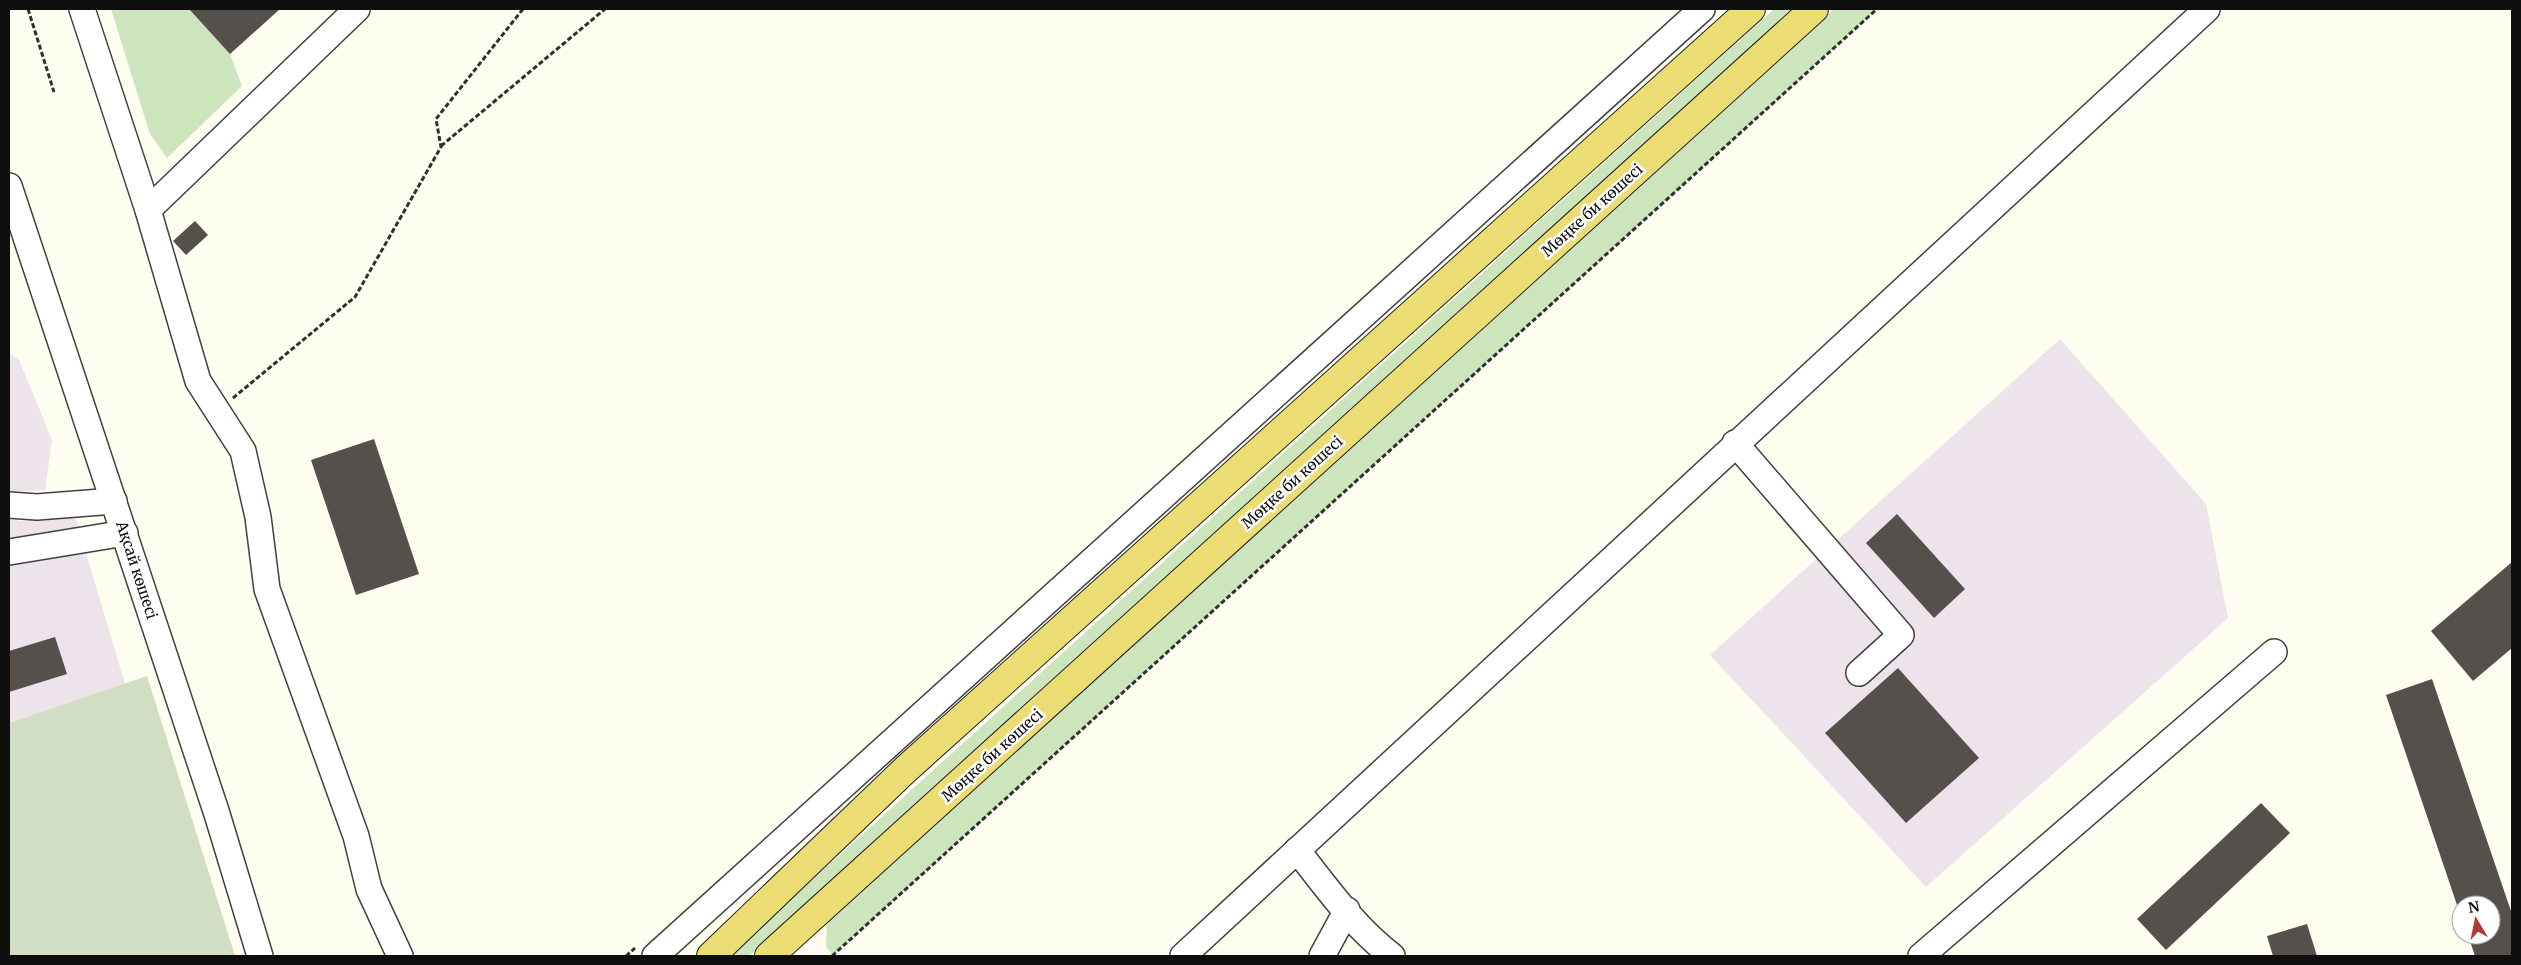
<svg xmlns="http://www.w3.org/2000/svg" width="2521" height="965" font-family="Merriweather,serif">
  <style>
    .industrial { fill: #ece3eb }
    .green { fill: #cde5bd }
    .cemetery { fill: #d2dec3 }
    .building { fill: #55504b }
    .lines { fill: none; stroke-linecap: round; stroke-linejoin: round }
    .minor-casing { stroke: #414141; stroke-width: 28 }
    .major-casing { stroke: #1f1f1f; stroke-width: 30 }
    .path { stroke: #303030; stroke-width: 3; stroke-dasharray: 5 2.5; stroke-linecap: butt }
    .minor { stroke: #fff; stroke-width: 25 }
    .major { stroke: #ebdd73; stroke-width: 28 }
    .labels { text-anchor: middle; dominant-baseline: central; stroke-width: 5; stroke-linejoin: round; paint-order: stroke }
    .street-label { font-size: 15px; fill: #0e0e0e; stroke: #fff }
  </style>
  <rect width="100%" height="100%" fill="#fdfdf0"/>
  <!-- industrial -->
  <g class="industrial">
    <path d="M2060,339l146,165 22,114 -302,269 -216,-232z"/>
    <path d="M9,353l10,7 33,80 -7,50 -36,2z"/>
    <path d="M75,516l50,168 -116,39v-204l10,2z"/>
  </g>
  <!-- green -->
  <g class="green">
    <path d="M111,9h78l41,45 12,32 -75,72 -17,-24z"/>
    <path d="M1774,9h20l-1045,947h-21z"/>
    <path d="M1834,9h43l-1044,946 -7,-8 1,-27z"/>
  </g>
  <!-- cemetery -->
  <path class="cemetery" d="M147,676l88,280h-226v-233z"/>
  <!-- building -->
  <g class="building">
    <path d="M189,9h91l-50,45z"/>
    <path d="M195,221l13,14 -22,20 -13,-14z"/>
    <path d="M374,439l45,135 -63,21 -45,-135z"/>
    <path d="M1897,514l68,75 -31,29 -68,-75z"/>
    <path d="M2512,562v86l-39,33 -42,-50z"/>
    <path d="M55,637l12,37 -58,18v-41z"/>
    <path d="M1898,668l81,90 -73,65 -81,-90z"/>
    <path d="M2432,679l80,235v42h-37l-7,-21h23v-30h-34l-71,-210z"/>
    <path d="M2261,803l29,30 -124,117 -29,-31z"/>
    <path d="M2307,924l10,32h-44l-6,-20z"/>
  </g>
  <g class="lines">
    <!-- minor casing -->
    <g class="minor-casing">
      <g id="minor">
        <path d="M82,9l66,201 50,171 45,70 15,66 9,72 89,247 13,53 31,67"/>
        <path d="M9,186l208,628 43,142"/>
        <path d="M148,210l209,-201"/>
        <path d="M1735,443l166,192 -42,38"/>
        <path d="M9,505l28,2 77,-6"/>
        <path d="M9,552l116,-19"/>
        <path d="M1297,850c29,37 58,78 95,106"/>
        <path d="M655,956l1047,-947"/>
        <path d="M1183,956l1024,-947"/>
        <path d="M1322,956l25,-46"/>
        <path d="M1921,956l353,-304"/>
      </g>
    </g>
    <!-- major casing -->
    <g class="major-casing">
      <g id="major">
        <path d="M711,956l194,-186 846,-761"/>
        <path d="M769,956l1045,-947"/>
      </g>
    </g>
    <!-- path -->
    <g class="path">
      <path d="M28,9l26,83"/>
      <path d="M441,146l164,-137"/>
      <path d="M233,398l122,-101 86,-150 -5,-28 87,-110"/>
      <path d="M626,956l9,-8"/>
      <path d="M832,956l1045,-947"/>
    </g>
    <!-- minor -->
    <use href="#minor" class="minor"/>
    <!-- major -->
    <use href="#major" class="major"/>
  </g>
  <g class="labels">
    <!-- street labels -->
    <g class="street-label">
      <text transform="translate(1592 210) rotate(-42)">Мөңке би көшесі</text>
      <text transform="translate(1292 482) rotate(-42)">Мөңке би көшесі</text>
      <text transform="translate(137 570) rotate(72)">Ақсай көшесі</text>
      <text transform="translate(992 755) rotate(-42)">Мөңке би көшесі</text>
    </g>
  </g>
  <!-- border -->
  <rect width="2521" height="965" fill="none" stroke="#0e0e0e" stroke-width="20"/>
  <!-- north arrow -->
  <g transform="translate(2476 920) rotate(350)"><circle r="24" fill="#ffffff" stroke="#9f9f9f"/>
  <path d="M0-4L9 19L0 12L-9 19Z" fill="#b03d33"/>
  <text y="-8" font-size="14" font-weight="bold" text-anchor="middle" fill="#0e0e0e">N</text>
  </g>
</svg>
